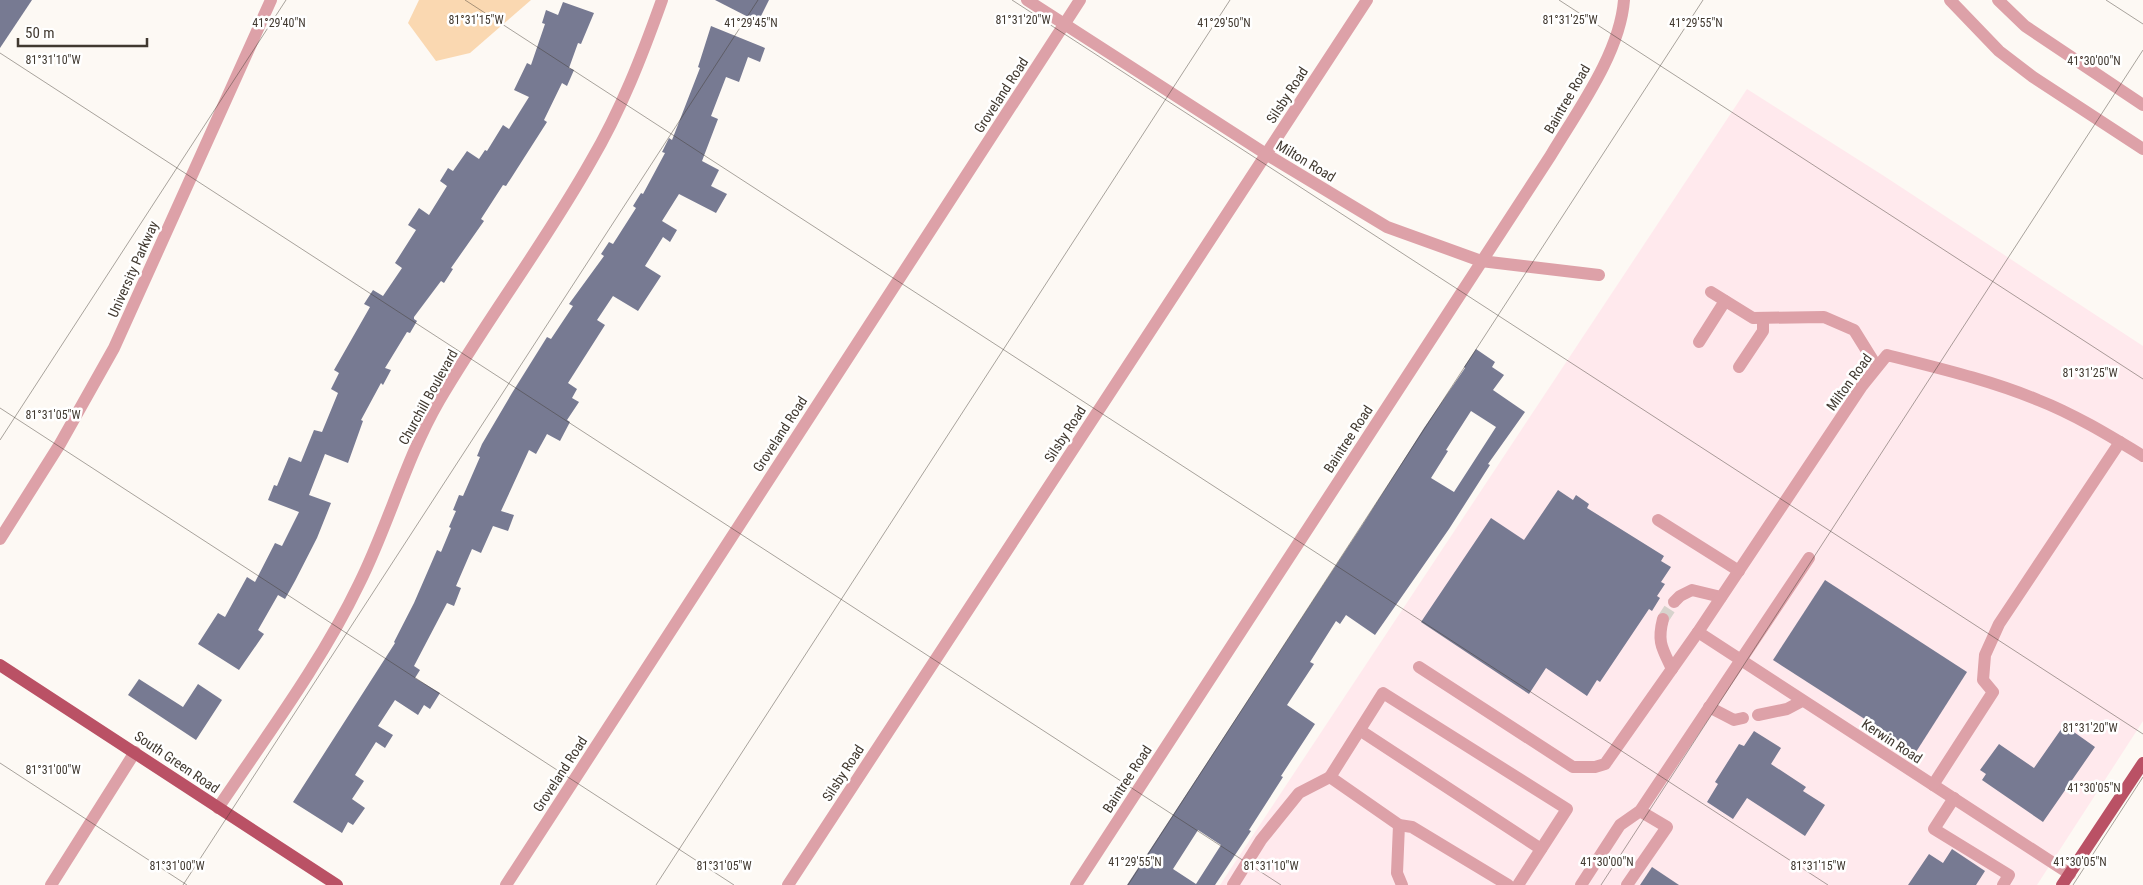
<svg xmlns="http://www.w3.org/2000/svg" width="2143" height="885" font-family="'Roboto Condensed',sans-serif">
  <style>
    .commercial { fill: #ffe9ed }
    .green { fill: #fad8b1 }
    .building { fill: #777a92; fill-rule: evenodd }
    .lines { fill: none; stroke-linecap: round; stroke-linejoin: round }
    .minor-tunnel { stroke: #d7d3cd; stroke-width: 12; stroke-dasharray: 12 6; stroke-linecap: butt }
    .minor { stroke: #dda1a8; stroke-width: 12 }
    .major { stroke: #ba5165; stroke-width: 12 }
    .ticks { fill: none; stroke: #413930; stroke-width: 1; stroke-opacity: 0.45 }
    .labels { text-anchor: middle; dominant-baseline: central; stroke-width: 5; stroke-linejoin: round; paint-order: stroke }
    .street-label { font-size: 14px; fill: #413930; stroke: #fff }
    .ticks-label { font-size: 12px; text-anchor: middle; fill: #413930; stroke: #fff; stroke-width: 5; stroke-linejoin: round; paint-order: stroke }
  </style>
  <rect width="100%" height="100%" fill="#fdf9f4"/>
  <!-- commercial -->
  <path class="commercial" d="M1747,89l137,87 259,170v375l-106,164h-817z"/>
  <!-- green -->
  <path class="green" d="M419,0h112l-61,53 -34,8 -28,-38z"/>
  <!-- building -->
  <g class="building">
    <path d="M0,0h32l-32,48z"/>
    <path d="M715,0h54l-11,22z"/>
    <path d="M563,2l31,11 -13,31 -3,-1 -9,25 5,2 -7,16 -5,-3 -18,37 3,2 -41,64 -3,-1 -22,34 3,2 -33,47 2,1 -9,14 -3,-2 -27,36v2l3,2 -7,12 -3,-1 -22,36 6,2 -8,15 -2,-2 -20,37 2,1 -15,42 -23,-9 -16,41 22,8 -14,35 -22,43 -10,18 -7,-4 -20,35 6,4 -25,36 -41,-26 20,-31 7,4 22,-40 8,5 20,-39 7,3 17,-34 -31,-12 6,-15 3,1 12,-29 12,5 13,-32 8,2 16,-39 -7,-4 8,-16 -5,-3 36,-63 -6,-3 9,-14 10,6 19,-28 -7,-5 21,-33 -8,-5 11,-17 10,7 18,-29 -7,-5 8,-13 5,3 14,-20 12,8 6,-9 2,1 16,-26 6,4 20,-32 -15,-7 13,-27 4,2 14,-41 -3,-1 4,-13 12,5z"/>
    <path d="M711,26l54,22 -5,14 -12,-5 -9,25 -13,-5 -15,39 7,3 -16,42 17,9 -8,16 16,8 -11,19 -37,-19 -17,27 15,9 -7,12 -7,-5 -18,29 16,10 -23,35 -25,-15 -16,24 8,5 -37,58 9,6 -5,9 7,4 -12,18 3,2 -10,19 -13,-7 -11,20 -7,-4 -28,61 13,4 -6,16 -15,-5 -12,27 -9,-4 -16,37 5,2 -7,18 -7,-3 -33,63 6,4 -5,8 25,15 -10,16 -6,-4 -6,10 -23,-15 -17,26 15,9 -8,13 -9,-6 -21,33 9,6 -12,18 13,9 -12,17 -5,-3 -6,11 -49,-31 102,-159 -1,-1 20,-39 23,-53 4,2 10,-24 -2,-1 7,-16 -3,-1 6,-15 4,1 17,-39 -3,-1 5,-12 30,-51 35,-56 4,2 22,-33 -4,-2 35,-48 -3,-2 8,-12 4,2 23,-36 -3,-2 8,-13 2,1 22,-41 -3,-1 7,-14 3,2 28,-72 -2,-1z"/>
    <path d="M1476,349l19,13 -3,5 12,8 -11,15 32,22 -37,52 2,1 -41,64 -74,106 -29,-20 -6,9 -4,-3 -26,41 4,2 -27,41 28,19 -34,52 2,1 -34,53 2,1 -36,54h-88l236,-361 61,-96 41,-60 -1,-1zM1471,411l25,16 -42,65 -23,-14 17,-27 -2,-1zM1198,830l23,15 -25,39 -23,-15z"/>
    <path d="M1558,490l15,10 3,-5 13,9 -2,4 77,48 -3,5 10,6 -10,15 4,2 -8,12 3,2 -8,13 -3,-2 -49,73 -3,-2 -10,16 -41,-28 -17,26 -108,-72 70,-104 33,22z"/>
    <path d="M1825,580l142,92 -51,80 -143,-92z"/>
    <path d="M139,679l44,28 15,-23 24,16 -26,40 -68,-45z"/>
    <path d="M2064,725l31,22 -52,75 -61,-42 4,-6 -6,-4 19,-26 35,24z"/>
    <path d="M1754,731l27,17 -10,16 35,23 -3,4 22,14 -20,31 -58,-38 -14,21 -26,-17 11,-18 -3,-2 24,-38 5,2z"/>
    <path d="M1952,849l33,22 -9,14h-68l21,-31 14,9z"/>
    <path d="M1652,867l27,18h-39z"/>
  </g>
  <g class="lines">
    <!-- minor-tunnel -->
    <path class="minor-tunnel" d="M1663,619l11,-17"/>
    <!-- minor -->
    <g class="minor">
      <path d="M1027,0l239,154 121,73 94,34 118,14"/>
      <path d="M1950,0l49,51 34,26 110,72"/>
      <path d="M1998,0l27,26 118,79"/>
      <path d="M1711,292l42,26 71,-1 30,13 23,37"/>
      <path d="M1699,342l26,-41"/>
      <path d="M1739,367l24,-36v-13"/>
      <path d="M1658,520l81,51"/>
      <path d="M0,539l60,-95 54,-96 157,-348"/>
      <path d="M1674,602l6,-6 12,-6 29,7"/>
      <path d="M1663,619c-6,23 -1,29 9,50"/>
      <path d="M1698,632l372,242"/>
      <path d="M1419,667l154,100h22l10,-3 93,-132 164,-246 25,-31c51,13 103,25 151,45 36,14 72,36 105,56"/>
      <path d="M1709,707l25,13 9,-2"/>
      <path d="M1758,715l29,-6 15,-8"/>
      <path d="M1361,731l180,118"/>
      <path d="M1933,785l60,-93 -10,-12 2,-25 14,-31 121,-182"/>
      <path d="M1954,798l-20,31 75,46 -6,10"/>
      <path d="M218,808c49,-73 103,-145 141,-224 30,-60 47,-126 80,-183 48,-82 106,-158 152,-240 30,-51 51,-105 71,-161"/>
      <path d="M1399,825l-2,48 5,12"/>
      <path d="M51,885l84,-133"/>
      <path d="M506,885l574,-885"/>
      <path d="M788,885l579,-885"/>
      <path d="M1076,885l475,-730c27,-45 69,-102 73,-155"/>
      <path d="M1233,885l28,-45 38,-47 31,-16"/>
      <path d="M1508,885l-96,-58 -13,-2 -69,-48 53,-84 184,116 -49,76"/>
      <path d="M1581,885l39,-60 20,-14 169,-253"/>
      <path d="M1627,885l40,-58 -27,-16"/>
    </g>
    <!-- major -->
    <g class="major">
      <path d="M0,665l337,220"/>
      <path d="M2062,885l81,-122"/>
    </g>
  </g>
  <!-- ticks -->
  <path class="ticks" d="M465,0l1363,885M1012,0l1131,734M1559,0l584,379M2106,0l37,24M0,53l1281,832M0,408l734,477M0,440l286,-440M0,763l187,122M183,885l575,-885M656,885l574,-885M1128,885l575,-885M1601,885l542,-835M2073,885l70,-108"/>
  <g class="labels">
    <!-- street labels -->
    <g class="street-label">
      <text transform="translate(1001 95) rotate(-57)">Groveland Road</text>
      <text transform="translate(1287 95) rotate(-57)">Silsby Road</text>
      <text transform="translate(1567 99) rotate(-60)">Baintree Road</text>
      <text transform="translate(1306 161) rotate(31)">Milton Road</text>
      <text transform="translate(133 269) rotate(-66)">University Parkway</text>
      <text transform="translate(1849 382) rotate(-54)">Milton Road</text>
      <text transform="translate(428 397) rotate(-61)">Churchill Boulevard</text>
      <text transform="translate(780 434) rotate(-57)">Groveland Road</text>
      <text transform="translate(1065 434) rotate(-57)">Silsby Road</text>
      <text transform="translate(1348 439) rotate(-57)">Baintree Road</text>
      <text transform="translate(1892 741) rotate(33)">Kerwin Road</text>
      <text transform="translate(177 762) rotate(34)">South Green Road</text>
      <text transform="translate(843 773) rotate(-57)">Silsby Road</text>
      <text transform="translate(560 774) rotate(-57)">Groveland Road</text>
      <text transform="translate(1127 779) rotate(-57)">Baintree Road</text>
    </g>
  </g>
  <g class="ticks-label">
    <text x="476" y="24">81°31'15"W</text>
    <text x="1023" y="24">81°31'20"W</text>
    <text x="1570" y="24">81°31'25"W</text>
    <text x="279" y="27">41°29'40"N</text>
    <text x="751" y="27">41°29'45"N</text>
    <text x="1224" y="27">41°29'50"N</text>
    <text x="1696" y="27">41°29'55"N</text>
    <text x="53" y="64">81°31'10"W</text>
    <text x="2094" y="65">41°30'00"N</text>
    <text x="2090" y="377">81°31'25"W</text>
    <text x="53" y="419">81°31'05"W</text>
    <text x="2090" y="732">81°31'20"W</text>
    <text x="53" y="774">81°31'00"W</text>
    <text x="2094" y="792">41°30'05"N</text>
    <text x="1135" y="866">41°29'55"N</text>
    <text x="1607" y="866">41°30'00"N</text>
    <text x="2080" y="866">41°30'05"N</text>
    <text x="177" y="870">81°31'00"W</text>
    <text x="724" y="870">81°31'05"W</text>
    <text x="1271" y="870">81°31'10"W</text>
    <text x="1818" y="870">81°31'15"W</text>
  </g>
  <!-- scale -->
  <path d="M18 38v8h129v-8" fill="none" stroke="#413930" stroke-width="2.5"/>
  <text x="25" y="38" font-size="15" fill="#413930" stroke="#ffffff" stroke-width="4" paint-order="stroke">50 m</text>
</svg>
